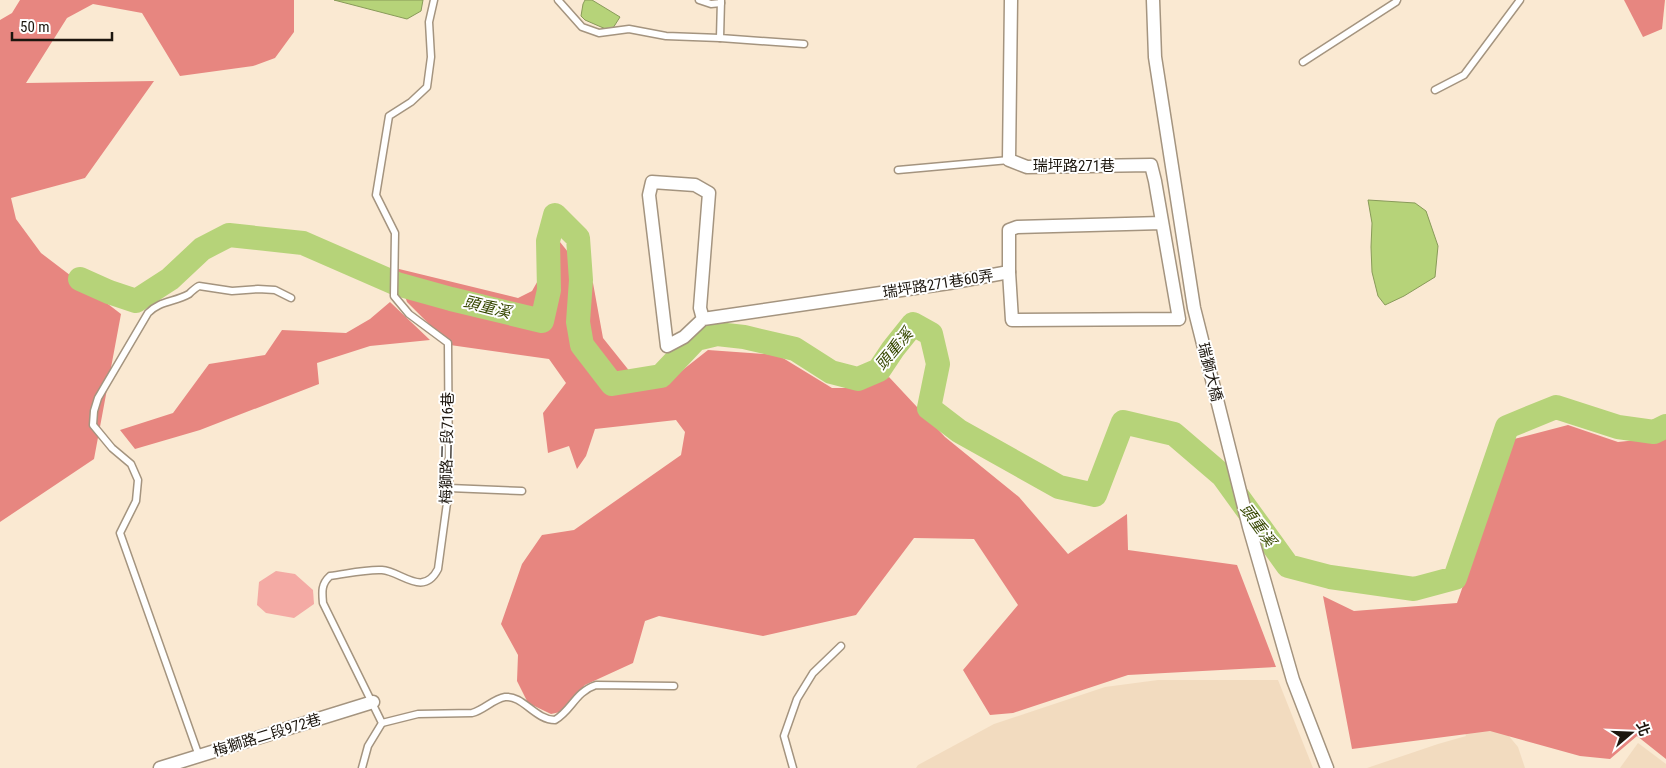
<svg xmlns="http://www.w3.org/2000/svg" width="1666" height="768" font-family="'Roboto Condensed','Noto Sans TC',sans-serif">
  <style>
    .built { fill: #f2dbbf }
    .green { fill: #f4aaa4 }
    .forest { fill: #e78680 }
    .water { fill: #b6d379; stroke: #889a59 }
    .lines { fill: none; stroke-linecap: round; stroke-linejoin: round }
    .river { stroke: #b6d379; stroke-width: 24 }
    .service-casing { stroke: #a4947f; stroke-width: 9 }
    .minor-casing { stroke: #a4947f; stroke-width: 15 }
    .service { stroke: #fff; stroke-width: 6 }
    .minor { stroke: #fff; stroke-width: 12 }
    .labels { text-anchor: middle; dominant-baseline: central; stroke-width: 4; stroke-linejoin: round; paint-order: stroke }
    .street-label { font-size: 15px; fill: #1c160e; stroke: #fff }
    .water-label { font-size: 16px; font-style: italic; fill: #374802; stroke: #fff }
  </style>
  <rect width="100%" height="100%" fill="#fae9d2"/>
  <!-- built -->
  <g class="built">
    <path d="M1158,680h120l35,88h-397l2,-3 76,-41 111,-37z"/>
    <path d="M1493,717l25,30 7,21h-158l71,-24 28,-8 -3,-9z"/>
    <path d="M1638,743l28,21v4h-46z"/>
  </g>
  <!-- green -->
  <path class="green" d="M276,571l19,3 18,16 1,14 -20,14 -28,-5 -9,-8 2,-23z"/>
  <!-- forest -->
  <g class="forest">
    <path d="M20,0h274v32l-19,26 -22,8 -73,10 -38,-63 -49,-9 -26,14 -41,65 128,-2 -69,97 -74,20 5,21 25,34 80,61 -27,145 -94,63v-502l12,-7z"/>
    <path d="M1624,0h41l-3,29 -19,8z"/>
    <path d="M560,242l33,41 10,55 40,50 27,-8 38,-30 70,5 54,33h31l26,-11 56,60 74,60 49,57 59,-40 1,36 109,15 39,102 -148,8 -115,38 -23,2 -27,-45 55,-65 -44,-66 -60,-1 -58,77 -93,21 -104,-20 -14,5 -12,42 -48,22 -25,27 -9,2 -23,-11 -11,-22 1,-26 -17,-31 21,-60 20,-29 32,-5 107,-75 4,-23 -9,-12 -81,9 -9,27 -9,13 -8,-23 -21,7 -5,-40 23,-30 -17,-24 -99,-14 -43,-43 -12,-34 123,30 14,-7z"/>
    <path d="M390,302l40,38 -60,6 -53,17 2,21 -119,46 -65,19 -15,-19 53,-17 36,-49 56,-9 17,-25 64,3 24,-14z"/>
    <path d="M1568,425l50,17 48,-5v322l-29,-23 -27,23 -30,-3 -90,-25 -138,18 -29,-153 31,15 103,-8 57,-164z"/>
  </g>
  <!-- water -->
  <g class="water">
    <path d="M334,0h89l-2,11 -14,8z"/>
    <path d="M585,0h7l28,17 -7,11 -5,2 -23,-10 -4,-4 2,-12z"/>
    <path d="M1368,200l47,3 11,8 12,35 -3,31 -31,19 -19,9 -7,-9 -6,-24 -1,-25 1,-24z"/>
  </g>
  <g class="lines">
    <!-- river -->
    <path class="river" d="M80,279l29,13 27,9 34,-22 32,-30 27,-14 74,8 94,41 54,15 91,22 7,-31 -1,-49 7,-26 23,23 3,42 -3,42 4,23 30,39 49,-8 35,-37 21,-5 27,3 51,12 36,23 27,7 21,-9 14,-21 20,-25 18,10 7,30 -9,44 30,23 100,56 36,8 28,-73 51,12 49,42 65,90 42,11 84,12 41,-11 52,-151 49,-20 62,20 36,5 12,-6"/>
    <!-- service casing -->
    <g class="service-casing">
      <g id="service">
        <path d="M558,0l24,27 17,6 30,-4 37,7 54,2"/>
        <path d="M699,0l12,4 10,-1"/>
        <path d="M721,0l-1,38 84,6"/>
        <path d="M1303,62l93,-60 1,-2"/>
        <path d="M1435,90l29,-15 56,-75"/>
        <path d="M898,170l111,-10"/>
        <path d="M449,488l73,3"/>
        <path d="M382,723l36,-9 54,-1c12,-3 21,-14 33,-16 18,-2 30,23 50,23 17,-10 20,-28 41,-35l78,1"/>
        <path d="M199,756l-79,-223 16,-32 2,-21 -7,-16 -19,-16 -19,-23 1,-14 4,-13 50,-85c11,-12 27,-11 41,-19 3,-3 6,-6 10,-8l33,5 26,-2 17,1 16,8"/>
        <path d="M362,768l6,-22 14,-23 -59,-120c-1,-11 -2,-19 7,-27 16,-2 36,-7 52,-6 19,1 41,28 56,-1l11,-81 -1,-145 -39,-29 -15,-18 1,-63 -19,-38 13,-79 22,-14 16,-15 4,-30 -2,-35 5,-22"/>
        <path d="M793,768l-9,-32 13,-37 16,-26 28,-27"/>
      </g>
    </g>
    <!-- minor casing -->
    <g class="minor-casing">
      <g id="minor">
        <path d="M1011,0l-2,160 18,7 124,-2 4,16 24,138 -167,1 -3,-48v-42l8,-3 145,-4"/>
        <path d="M1153,0l2,57 39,251 55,219 44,153 34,88"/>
        <path d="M703,319l-19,18 -17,9 -18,-151 3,-13 43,3 14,8 -9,115 3,11 246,-36 60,-11"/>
        <path d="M160,768l213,-66"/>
      </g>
    </g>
    <!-- service -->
    <use href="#service" class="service"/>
    <!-- minor -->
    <use href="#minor" class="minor"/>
  </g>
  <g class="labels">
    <!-- street labels -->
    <g class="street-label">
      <text x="1074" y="166">瑞坪路271巷</text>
      <text transform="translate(938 284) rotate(-9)">瑞坪路271巷60弄</text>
      <text transform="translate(1210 372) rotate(76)">瑞獅大橋</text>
      <text transform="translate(447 448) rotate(-89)">梅獅路二段716巷</text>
      <text transform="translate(267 735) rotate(-17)">梅獅路二段972巷</text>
    </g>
    <!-- water labels -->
    <g class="water-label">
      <text transform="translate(487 307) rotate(14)">頭重溪</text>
      <text transform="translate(894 349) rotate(-50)">頭重溪</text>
      <text transform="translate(1258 525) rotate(54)">頭重溪</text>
    </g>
  </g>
  <!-- north arrow -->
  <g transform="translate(1631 733) rotate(71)" stroke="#ffffff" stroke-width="4" paint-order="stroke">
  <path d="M0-4L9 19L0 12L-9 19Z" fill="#1c160e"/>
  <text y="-8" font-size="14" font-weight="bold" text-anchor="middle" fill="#1c160e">北</text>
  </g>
  <!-- scale -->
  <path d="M12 32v8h100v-8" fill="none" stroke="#1c160e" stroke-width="2.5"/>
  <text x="20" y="32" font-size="15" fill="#1c160e" stroke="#ffffff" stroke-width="4" paint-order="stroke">50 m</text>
</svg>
